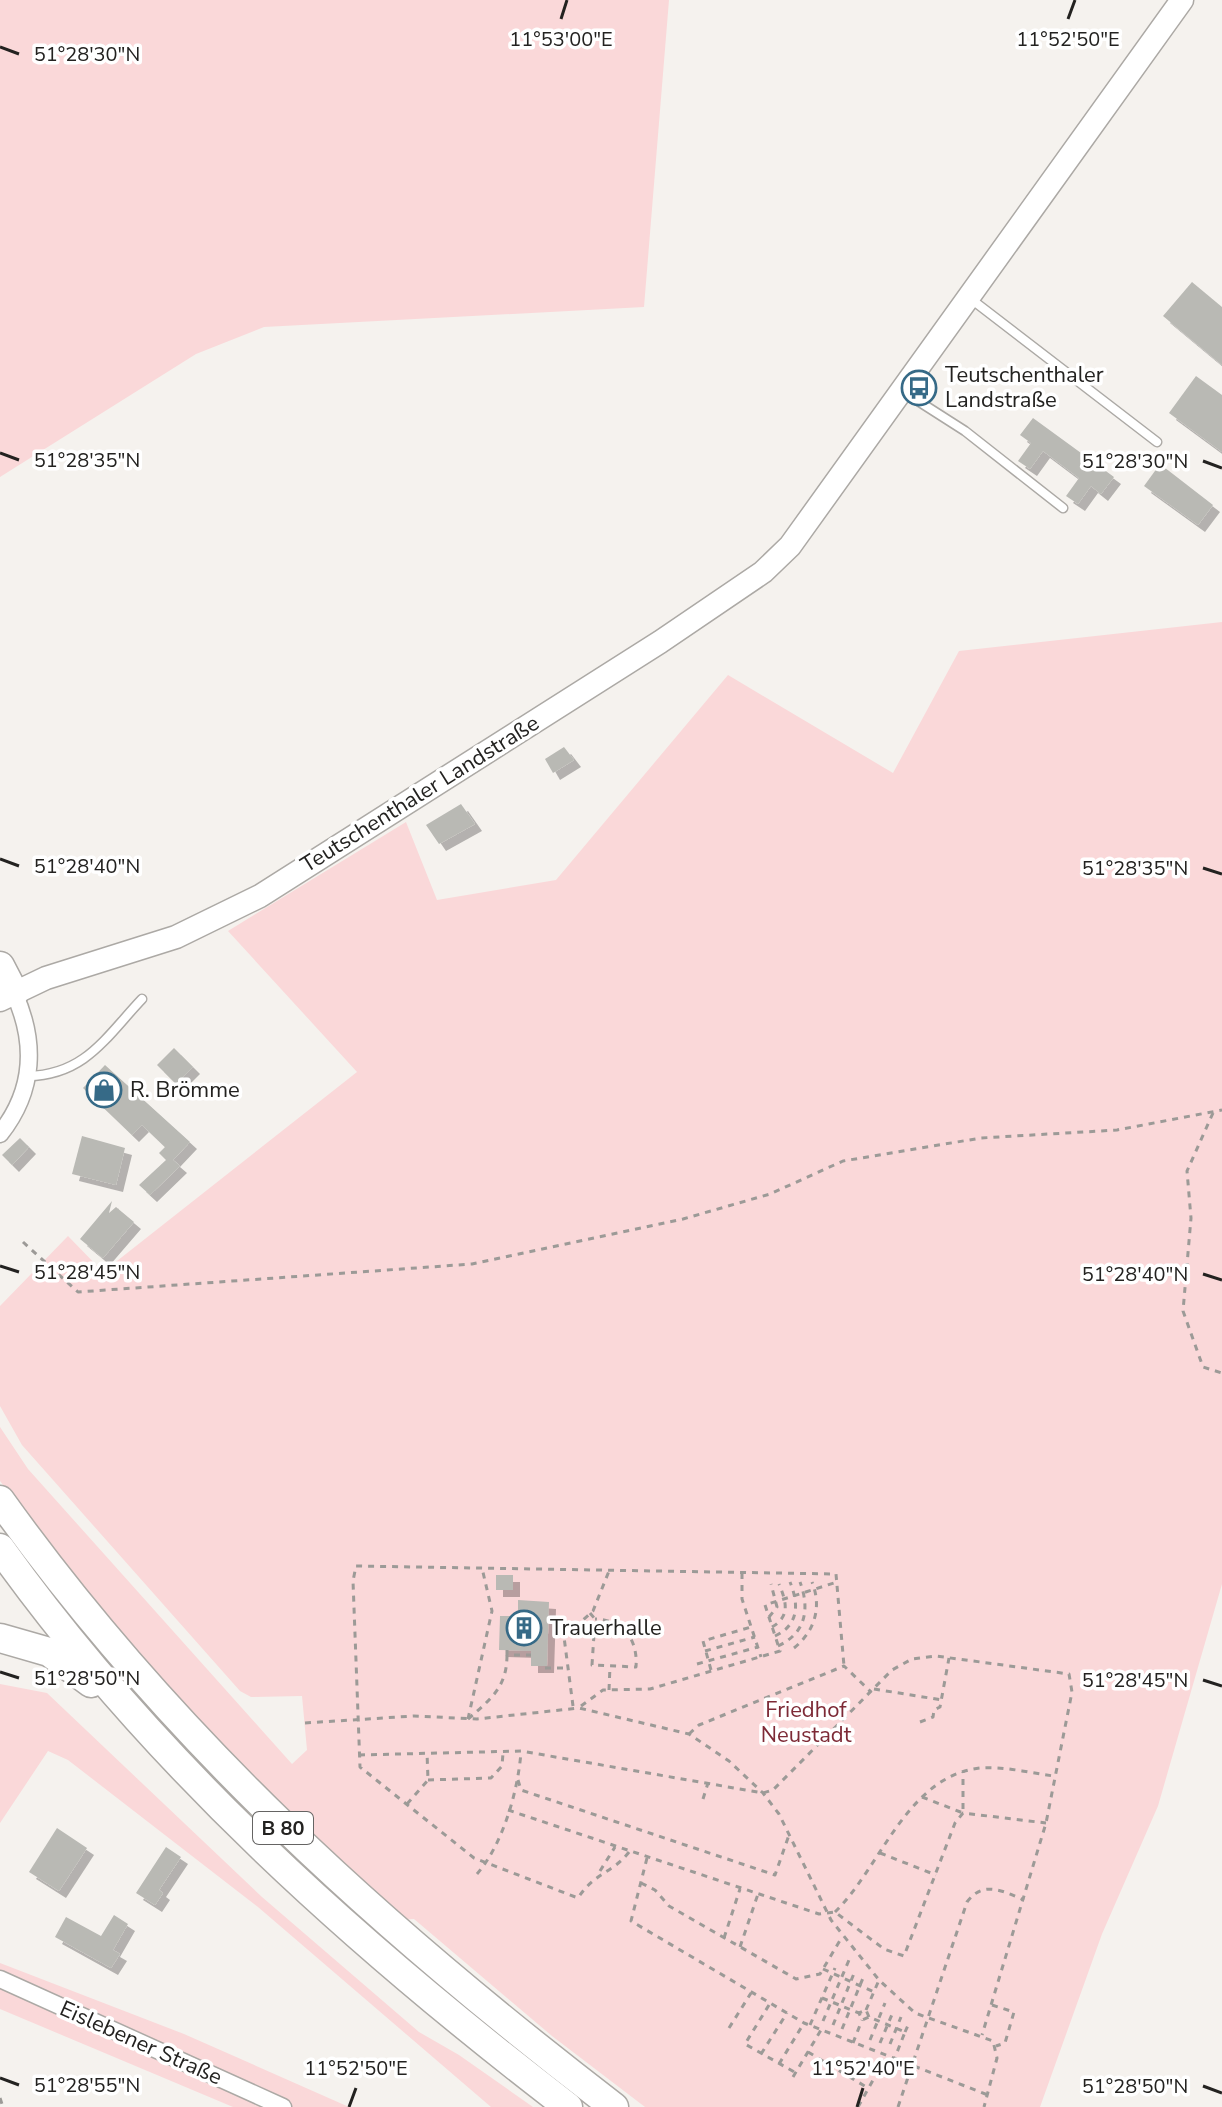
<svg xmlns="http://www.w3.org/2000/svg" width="1222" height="2107" font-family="'Nunito Sans',sans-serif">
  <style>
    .green { fill: #fad8d9 }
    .building { fill: #b9b9b4; filter: url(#shadow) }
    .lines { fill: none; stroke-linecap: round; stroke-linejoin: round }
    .service-casing { stroke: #aca9a5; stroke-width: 11 }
    .minor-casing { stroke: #aca9a5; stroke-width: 19 }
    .tertiary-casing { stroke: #aca9a5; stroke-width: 25 }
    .trunk-casing { stroke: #aca9a5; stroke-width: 31 }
    .path { stroke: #9c9a97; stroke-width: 3; stroke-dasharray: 6 6; stroke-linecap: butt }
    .service { stroke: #fff; stroke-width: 8 }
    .minor { stroke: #fff; stroke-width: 16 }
    .tertiary { stroke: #fff; stroke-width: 22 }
    .trunk { stroke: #fff; stroke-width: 28 }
    .ticks { fill: none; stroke: #232220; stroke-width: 3 }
    .labels { text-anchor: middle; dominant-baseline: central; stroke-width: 7; stroke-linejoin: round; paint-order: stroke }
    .shield { fill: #fff; stroke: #656463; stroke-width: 2 }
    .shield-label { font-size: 20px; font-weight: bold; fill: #232220 }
    .poi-label { font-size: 22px; fill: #232220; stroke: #fff; text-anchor: start }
    .street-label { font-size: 22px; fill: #232220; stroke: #fff }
    .park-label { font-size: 22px; fill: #7d2a36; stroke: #fff }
    .ticks-label { font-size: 20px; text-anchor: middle; fill: #232220; stroke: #fff; stroke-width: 7; stroke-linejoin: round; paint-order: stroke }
  </style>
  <defs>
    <filter id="shadow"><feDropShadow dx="7" dy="7" stdDeviation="0" flood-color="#0004"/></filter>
  </defs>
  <rect width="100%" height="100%" fill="#f5f2ee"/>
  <!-- green -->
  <g class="green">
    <path d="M0,0h669l-25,307 -380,20 -68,27 -196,123z"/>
    <path d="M1222,622v962l-64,222 -56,128 -62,173h-395l-93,-71 -138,-117 -17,1 -114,-108 -152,-164 -131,-167v-54l28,42 264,295 15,-14 -5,-54 -51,1 -11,-6 -218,-246 -22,-39v-100l68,-70 35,36 254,-200 -129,-141 178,-109 31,78 119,-20 172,-205 165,98 66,-122z"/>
    <path d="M0,1684l47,9 215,204 157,135 40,23 74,52h-42l-233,-200 -190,-147 -20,-9 -48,72z"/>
    <path d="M0,1963l184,71 165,73h-116l-233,-98z"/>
  </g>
  <!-- building -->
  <g class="building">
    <path d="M1192,282l30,25v58l-59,-49z"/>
    <path d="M1196,376l26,19v57l-53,-39z"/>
    <path d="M1033,418l81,59 -13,17 -10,-8 -13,18 -12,-8 13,-18 -36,-27 -13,18 -12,-8 13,-18 -11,-8z"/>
    <path d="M1160,464l53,41 -15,20 -54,-39z"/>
    <path d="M564,747l10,13 -21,13 -8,-14z"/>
    <path d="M461,804l14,20 -36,20 -13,-19z"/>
    <path d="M174,1048l19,19 -17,17 -19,-19z"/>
    <path d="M105,1065l85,77 -17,18 7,6 -30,29 -11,-10 27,-25 -7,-7 6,-6 -23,-22 -10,10 -49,-47z"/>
    <path d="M82,1136l43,12 -9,37 -44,-11z"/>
    <path d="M20,1138l9,9 -17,18 -10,-10z"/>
    <path d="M112,1201l-3,12 7,-6 18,15 -31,36 -23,-19z"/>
    <rect x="496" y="1575" width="17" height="15"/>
    <path d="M518,1600l31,2 -2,64h-16v-15l-32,-1 1,-34h18z"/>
    <path d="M57,1828l30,20 -28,43 -30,-19z"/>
    <path d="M166,1847l15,10 -22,33 4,3 -8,12 -19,-12z"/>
    <path d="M114,1915l14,9 -15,26 7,4 -9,14 -56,-31 11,-20 35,19z"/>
  </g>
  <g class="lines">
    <!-- service casing -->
    <g class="service-casing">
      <g id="service">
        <path d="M971,299l186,143"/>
        <path d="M904,392l61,39 98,77"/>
        <path d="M28,1076c57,-1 78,-39 114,-77"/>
      </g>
    </g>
    <!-- minor casing -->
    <g class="minor-casing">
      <g id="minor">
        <path d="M0,1134c35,-44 36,-93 14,-141"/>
        <path d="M0,1979l283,128"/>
      </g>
    </g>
    <!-- tertiary casing -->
    <g class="tertiary-casing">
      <path id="tertiary" d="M0,1000l46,-22 130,-41 84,-41 400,-254 103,-70 27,-26 392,-546"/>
    </g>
    <!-- trunk casing -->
    <g class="trunk-casing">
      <g id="trunk">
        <path d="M0,966l14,27"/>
        <path d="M0,1500c171,239 382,429 614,607"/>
        <path d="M0,1548c154,216 358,398 568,559"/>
        <path d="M0,1638l49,14 42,31"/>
      </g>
    </g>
    <!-- path -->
    <g class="path">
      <path d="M1213,1113l-26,58 4,47 -8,93 20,56 19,6"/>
      <path d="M23,1242l55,50 394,-28 211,-45 87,-25 73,-33 138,-23 136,-8 105,-20"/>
      <path d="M742,1573v26l19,58"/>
      <path d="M590,1613l5,6 -3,46 44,2c2,-27 -12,-47 -41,-48"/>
      <path d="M769,1617l8,-10 -6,-23"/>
      <path d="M772,1627c19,-11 14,-26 7,-43"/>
      <path d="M775,1636c24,-11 24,-32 15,-54"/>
      <path d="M778,1646c28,-13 32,-37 22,-64"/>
      <path d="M794,1648c21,-17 28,-41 18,-66"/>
      <path d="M507,1650v5h24"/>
      <path d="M705,1651l50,-14"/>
      <path d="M697,1664l61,-17"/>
      <path d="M545,1668h21"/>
      <path d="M711,1670l-8,-29 48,-14"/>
      <path d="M874,1689l68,11"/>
      <path d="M609,1690l1,-24"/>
      <path d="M573,1706l-9,-69 29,-26 16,-40"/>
      <path d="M581,1706l22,-16 47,-1 130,-38 -15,-46 72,-23"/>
      <path d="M468,1719l24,-108 -10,-43"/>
      <path d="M468,1719c23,-20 39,-32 39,-64"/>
      <path d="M920,1722l13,-5 1,-7 6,-3 9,-49"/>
      <path d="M305,1723l109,-7 63,3 102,-11 110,26 40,27 34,32 16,21 52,106 48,60 36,33 78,28 4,17 -13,49"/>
      <path d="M689,1734l10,-9 145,-59 27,26"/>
      <path d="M359,1755l162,-4 242,42 10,-3 119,-120 20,-11 24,-3 133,18 3,18 -26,131 -64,212"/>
      <path d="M428,1780l63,-2 11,-12 1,-13"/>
      <path d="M518,1780l3,10 254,85 14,-40"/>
      <path d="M922,1797l41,16v-41"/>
      <path d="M703,1799l5,-16"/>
      <path d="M407,1804l21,-24 -1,-28"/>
      <path d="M508,1810l311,104 16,-2 49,37 20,7 51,-133 8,-10 83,10"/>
      <path d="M629,1852c-16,21 -34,20 -51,46l-104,-40 -114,-91 -7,-186 3,-15 480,8 8,92"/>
      <path d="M880,1853l56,22"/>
      <path d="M647,1858l-16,63 173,102 184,72"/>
      <path d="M600,1871l15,-24"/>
      <path d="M477,1874c26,-30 41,-83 44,-122"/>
      <path d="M641,1883l14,7 14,16 127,73 24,-5 22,-37"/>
      <path d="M835,1912c46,-45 72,-136 145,-144 24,-2 50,5 74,8"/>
      <path d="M724,1938l16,-49"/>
      <path d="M740,1947l18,-53"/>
      <path d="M823,1969l51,23"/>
      <path d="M822,1998l37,15"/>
      <path d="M769,2005l-24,39 51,29"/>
      <path d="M992,2005l22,7 -9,31 -9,3"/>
      <path d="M866,2010l13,-30"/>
      <path d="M869,2017l-3,-7 -7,3 3,7 7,-3 36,15 -11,28"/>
      <path d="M823,2021l26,-61"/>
      <path d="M810,2025l25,-57"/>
      <path d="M833,2025l22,-54"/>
      <path d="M729,2028l22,-35"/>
      <path d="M842,2029l21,-51"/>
      <path d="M905,2032l4,-9"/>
      <path d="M870,2040l15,-37"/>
      <path d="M853,2043l9,-23"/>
      <path d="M880,2043l13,-31"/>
      <path d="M890,2044l11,-27"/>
      <path d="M808,2052l60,36"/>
      <path d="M761,2054l26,-41"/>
      <path d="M779,2064l25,-41"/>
      <path d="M793,2077l28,-47"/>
      <path d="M0,2098l3,9"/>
      <path d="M858,2107l28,-50"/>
      <path d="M898,2107l69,-205c16,-22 36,-11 57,-2"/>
    </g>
    <!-- service -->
    <use href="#service" class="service"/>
    <!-- minor -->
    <use href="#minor" class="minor"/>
    <!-- tertiary -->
    <use href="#tertiary" class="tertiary"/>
    <!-- trunk -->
    <use href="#trunk" class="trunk"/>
  </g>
  <!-- ticks -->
  <path class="ticks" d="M561,19l6,-19M1068,19l7,-19M0,47l19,7M0,453l19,7M1203,461l19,7M0,859l19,7M1203,868l19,6M0,1266l19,6M1203,1274l19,6M0,1672l19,6M1203,1680l19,6M0,2078l19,7M1203,2086l19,7M349,2107l7,-19M857,2107l6,-19"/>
  <!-- icons -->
  <defs>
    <g id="bus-ring" transform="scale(1.8)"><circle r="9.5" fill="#fff" stroke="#366a87" stroke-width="1.5"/><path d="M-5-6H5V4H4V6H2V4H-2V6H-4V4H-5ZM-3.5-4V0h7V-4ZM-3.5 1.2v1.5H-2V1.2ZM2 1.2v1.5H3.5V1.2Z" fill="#366a87"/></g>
    <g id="shop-ring" transform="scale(1.8)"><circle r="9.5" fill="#fff" stroke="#366a87" stroke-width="1.5"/><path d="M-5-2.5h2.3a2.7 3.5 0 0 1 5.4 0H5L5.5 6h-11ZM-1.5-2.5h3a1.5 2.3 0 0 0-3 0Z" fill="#366a87"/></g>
    <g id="building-ring" transform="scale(1.8)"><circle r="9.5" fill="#fff" stroke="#366a87" stroke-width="1.5"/><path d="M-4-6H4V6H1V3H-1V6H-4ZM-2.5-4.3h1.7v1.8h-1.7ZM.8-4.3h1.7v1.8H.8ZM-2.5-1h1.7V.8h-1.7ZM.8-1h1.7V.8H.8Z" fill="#366a87"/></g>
  </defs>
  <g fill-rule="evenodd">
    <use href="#bus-ring" x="919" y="388"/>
    <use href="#shop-ring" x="104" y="1090"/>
    <use href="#building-ring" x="524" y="1628"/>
  </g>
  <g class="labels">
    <!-- shield labels -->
    <rect class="shield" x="253" y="1812" width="60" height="32" rx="6"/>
    <g class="shield-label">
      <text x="283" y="1828">B 80</text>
    </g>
    <!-- poi labels -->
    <g class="poi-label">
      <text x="945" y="375">Teutschenthaler<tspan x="945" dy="25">Landstraße</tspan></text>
      <text x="130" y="1090">R. Brömme</text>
      <text x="550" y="1628">Trauerhalle</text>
    </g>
    <!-- street labels -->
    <g class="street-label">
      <text transform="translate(420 794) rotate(-32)">Teutschenthaler Landstraße</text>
      <text transform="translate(141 2043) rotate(24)">Eislebener Straße</text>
    </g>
    <!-- park labels -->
    <g class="park-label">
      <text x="806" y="1710">Friedhof<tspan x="806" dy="25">Neustadt</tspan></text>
    </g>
  </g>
  <g class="ticks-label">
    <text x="561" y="46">11°53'00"E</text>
    <text x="1068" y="46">11°52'50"E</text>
    <text x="87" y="61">51°28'30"N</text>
    <text x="87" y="467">51°28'35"N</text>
    <text x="1135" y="468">51°28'30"N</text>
    <text x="87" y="873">51°28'40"N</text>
    <text x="1135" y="875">51°28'35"N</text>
    <text x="87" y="1279">51°28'45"N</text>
    <text x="1135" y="1281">51°28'40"N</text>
    <text x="87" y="1685">51°28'50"N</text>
    <text x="1135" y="1687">51°28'45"N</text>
    <text x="356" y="2075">11°52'50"E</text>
    <text x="863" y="2075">11°52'40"E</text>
    <text x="87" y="2092">51°28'55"N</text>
    <text x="1135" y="2093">51°28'50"N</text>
  </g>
</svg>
